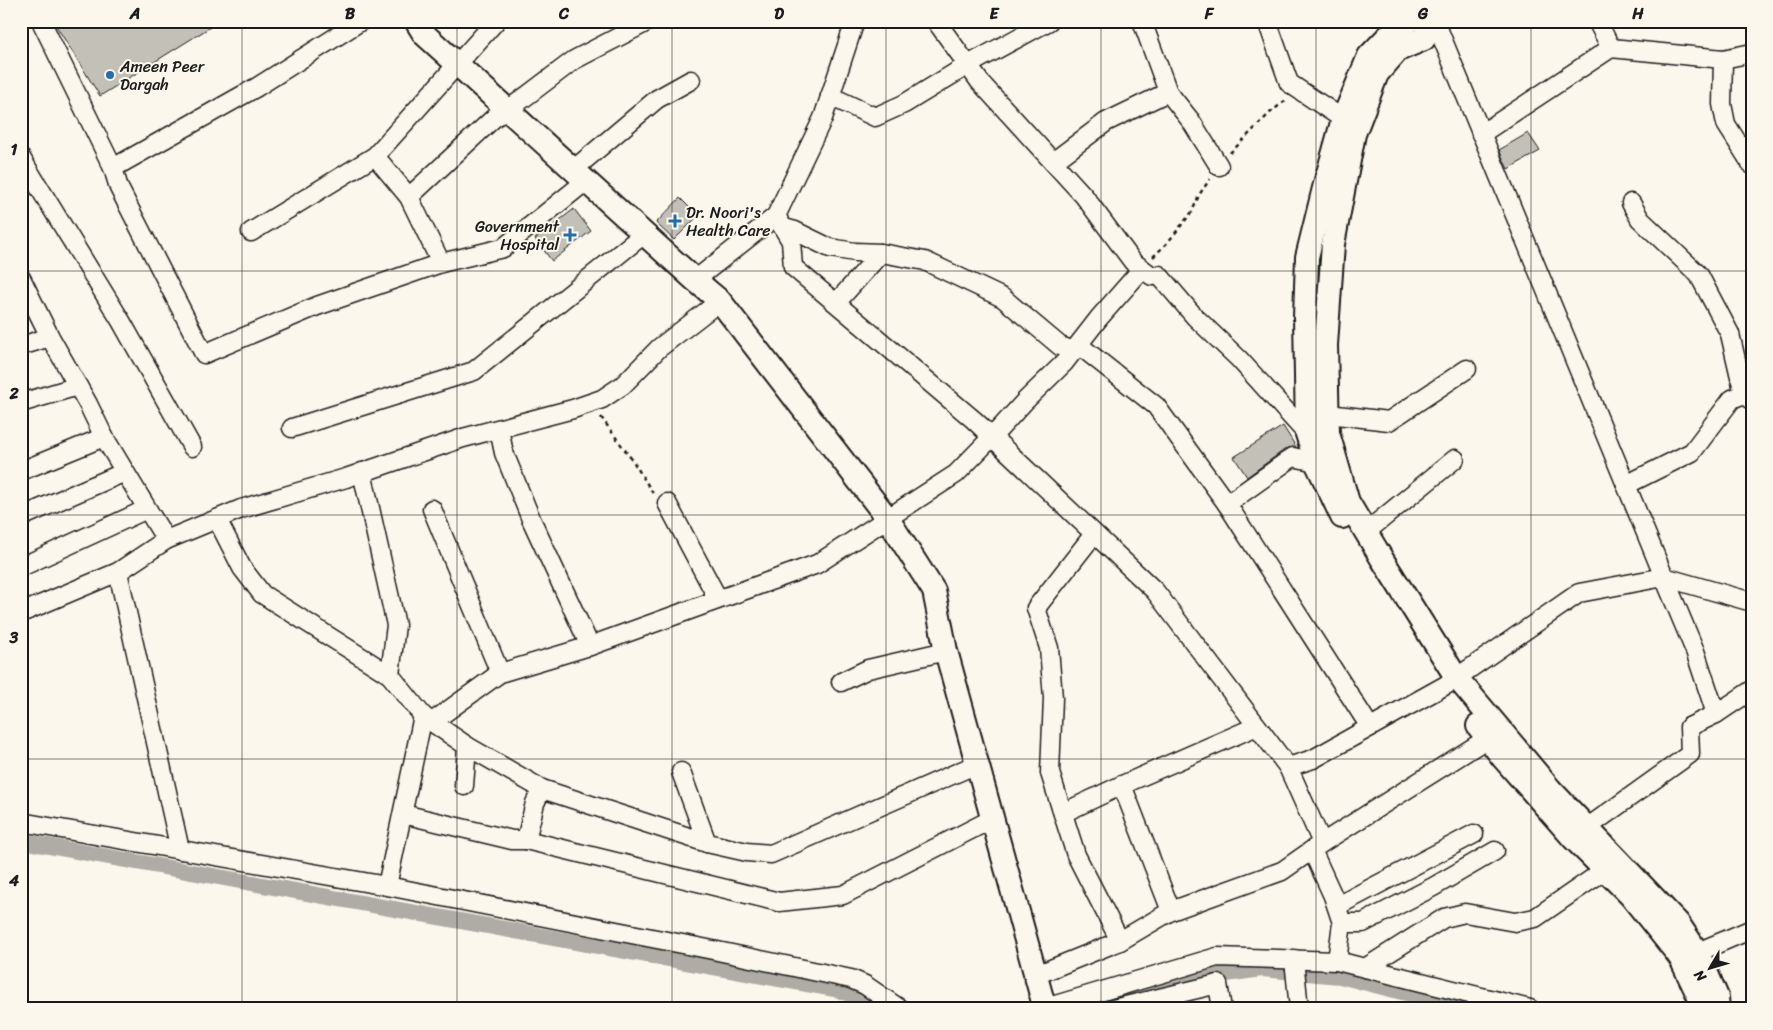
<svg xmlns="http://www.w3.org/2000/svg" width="1773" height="1030" font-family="Sriracha,sans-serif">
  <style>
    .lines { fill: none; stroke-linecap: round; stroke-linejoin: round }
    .canal { stroke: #afaca5; stroke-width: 16 }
    .building { fill: #c3c0b8; stroke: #1c1c1c }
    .minor-casing { stroke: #1c1c1c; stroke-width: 21 }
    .major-casing { stroke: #1c1c1c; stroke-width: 26 }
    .path { stroke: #1c1c1c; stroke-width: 2.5; stroke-dasharray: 4 4; stroke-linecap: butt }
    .minor { stroke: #fbf7ec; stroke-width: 18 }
    .major { stroke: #fbf7ec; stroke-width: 22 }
    .grid { fill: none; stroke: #1c1c1c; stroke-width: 1; stroke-opacity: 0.55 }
    .poi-dot { fill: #1f6fb2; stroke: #fbf7ec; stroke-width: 2 }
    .labels { text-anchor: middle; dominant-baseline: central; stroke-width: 4; stroke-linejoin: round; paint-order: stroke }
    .poi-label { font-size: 16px; fill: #1c1c1c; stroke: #fbf7ec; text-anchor: start }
    .neatline { fill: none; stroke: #1c1c1c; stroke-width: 2 }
    .grid-label { font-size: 16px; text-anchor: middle; font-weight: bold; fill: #1c1c1c }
  </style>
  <rect width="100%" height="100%" fill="#fbf7ec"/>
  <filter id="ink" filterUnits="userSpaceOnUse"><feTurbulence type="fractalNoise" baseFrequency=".02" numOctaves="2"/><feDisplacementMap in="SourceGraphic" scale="10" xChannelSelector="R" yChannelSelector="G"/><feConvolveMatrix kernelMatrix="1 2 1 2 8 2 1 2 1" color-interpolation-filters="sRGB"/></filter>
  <g filter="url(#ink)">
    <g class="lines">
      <!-- canal -->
      <g class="canal">
        <path d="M21,841l818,149 34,15 4,4"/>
        <path d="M1085,1009l83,-27 94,-13 78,7 128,33"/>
      </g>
    </g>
    <!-- building -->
    <g class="building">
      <path d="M53,21h167l-120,75z"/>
      <path d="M1528,133l12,18 -32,18 -9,-19z"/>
      <path d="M680,198l18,18 -24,24 -18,-17z"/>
      <path d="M574,209l17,22 -39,30 -17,-22z"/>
      <path d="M1283,426l13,21 -9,1 -40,29 -13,-20z"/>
    </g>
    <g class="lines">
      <!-- minor casing -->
      <g class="minor-casing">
        <g id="minor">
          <path d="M41,21l72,147"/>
          <path d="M361,21l-104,66 -144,81 6,20 85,166 113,-48 124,-43 62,-15 83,-67"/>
          <path d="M936,21l44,61 104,114 49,66 19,14 7,-1 36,42 44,42 68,75"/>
          <path d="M1142,21l26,71 23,29 28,45"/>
          <path d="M1267,21l22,62 54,36"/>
          <path d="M1435,21l229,556 88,25"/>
          <path d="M1597,21l14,27"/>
          <path d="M1723,59l-1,45 4,20 26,41"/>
          <path d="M830,96l45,21 29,-13 64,-39 81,-44"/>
          <path d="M1481,134l130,-86 112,11 29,-6"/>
          <path d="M375,156l34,41 32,66"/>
          <path d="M21,158l100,163 71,126"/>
          <path d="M1053,162l53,-40 62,-30"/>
          <path d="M573,170l84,-71 34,-19"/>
          <path d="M409,197l86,-80 13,-7 66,-50 75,-39"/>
          <path d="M1631,203l9,16 59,56 31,59 14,60 8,6"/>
          <path d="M776,216l15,25 2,26 181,153 181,171 133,176 34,76"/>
          <path d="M784,228l11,3 35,17 25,4 26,1 44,8 78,37 57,48 14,5 6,-5 76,60 71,98 143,223"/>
          <path d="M251,232l124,-76 121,-135"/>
          <path d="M21,278l29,59 38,67 16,33 62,103 -48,32 -97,41"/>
          <path d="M695,280l81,-64 47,-98 32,-97"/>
          <path d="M836,303l45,-50"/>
          <path d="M21,346l29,-9"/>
          <path d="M21,403l57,-17"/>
          <path d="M1328,414l61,7 78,-52"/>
          <path d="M292,428l182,-57 170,-137"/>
          <path d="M499,429l5,24 27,66 59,127 227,-82 139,-90 36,-37 33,-36 39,-38 35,-45 43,-49"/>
          <path d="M21,471l83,-34"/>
          <path d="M362,472l34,153 -6,50 33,41"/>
          <path d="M1626,485l66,-33 40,-53 12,-5"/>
          <path d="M667,503l51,96"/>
          <path d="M1227,504l66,-47 23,5"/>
          <path d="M21,517l104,-45"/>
          <path d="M217,519l25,49 20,26 128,81"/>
          <path d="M1366,532l89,-73"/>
          <path d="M1094,534l-58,74 13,40 4,50 -3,75 26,82 44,86"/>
          <path d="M166,540l75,-31 105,-31 117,-40 110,-29 29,-10 21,-14 36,-37 61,-47"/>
          <path d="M21,567l126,-58"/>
          <path d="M118,572l62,278"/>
          <path d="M500,673l90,-27"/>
          <path d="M841,682l27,-13 78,-18"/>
          <path d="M432,722l68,-49 -68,-164"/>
          <path d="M467,746l75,43 165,54 40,9 24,2 206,-90"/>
          <path d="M1288,767l25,-8 133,-74 133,-92 85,-16 31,74 21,63"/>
          <path d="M681,772l26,71"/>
          <path d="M1122,785l49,126"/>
          <path d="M1063,813l59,-28 135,-59"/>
          <path d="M403,814l109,26h14l253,62 64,-7 149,-76"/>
          <path d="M21,822l366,64 321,63 143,30 14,6 35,24"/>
          <path d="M1577,835l113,-81 -1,-27 27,-13 36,-24"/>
          <path d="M526,840l9,-37 7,-14"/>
          <path d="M1312,850l21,46 9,27 -5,38"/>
          <path d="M387,886l36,-170 44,30 -3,40"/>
          <path d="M1337,906l137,-72"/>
          <path d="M1342,923h21l70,-36 62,-36"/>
          <path d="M1686,957l66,-28"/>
          <path d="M1294,959l5,50"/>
          <path d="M1365,968l79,-50 21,-5 50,9 20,-4 70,-48"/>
          <path d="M1036,975l84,-34 51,-30 111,-40 40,-28 166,-105"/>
          <path d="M1042,1009l175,-52 120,4 193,48"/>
          <path d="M1113,1009l105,-25 4,25"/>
        </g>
      </g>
      <!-- major casing -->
      <g class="major-casing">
        <g id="major">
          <path d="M416,21l8,13 271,246 25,21 168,218 46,72 12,60 99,358"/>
          <path d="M1433,21l-9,18 -26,11 -21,24 -23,60 -21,110 -7,101 2,88 9,31 11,38 34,57 74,118 95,113 127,133 20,30 19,44 1,12"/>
          <path d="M1342,517l-26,-55 -9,-28 -2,-117 2,-60 18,-73 18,-65 26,-63 24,-25 17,-10"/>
          <path d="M1478,726l25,32 70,80 58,58 45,56 5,7 20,42 1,8"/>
        </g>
      </g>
      <!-- path -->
      <g class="path">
        <path d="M1230,153l41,-41 15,-12"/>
        <path d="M1153,257l15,-15 24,-30 7,-17 11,-16"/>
        <path d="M601,417l32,44 21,34"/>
      </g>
      <!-- minor -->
      <use href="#minor" class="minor"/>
      <!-- major -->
      <use href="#major" class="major"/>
    </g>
  </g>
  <!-- grid -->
  <path class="grid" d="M242,21v988M457,21v988M672,21v988M886,21v988M1101,21v988M1316,21v988M1531,21v988M21,271h1731M21,515h1731M21,759h1731"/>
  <!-- markers -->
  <g class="poi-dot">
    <circle cx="110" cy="75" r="5"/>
    <path d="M672.5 213.5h5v5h5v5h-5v5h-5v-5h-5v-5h5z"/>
    <path d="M567.5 227.5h5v5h5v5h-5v5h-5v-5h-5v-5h5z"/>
  </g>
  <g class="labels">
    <!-- poi labels -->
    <g class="poi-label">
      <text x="120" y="66">Ameen Peer<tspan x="120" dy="18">Dargah</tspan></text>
      <text x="686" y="212">Dr. Noori's<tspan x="686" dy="18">Health Care</tspan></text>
      <text x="559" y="226" text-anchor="end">Government<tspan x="559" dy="18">Hospital</tspan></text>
    </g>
  </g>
  <!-- margin -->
  <rect width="1773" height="1030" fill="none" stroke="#fbf7ec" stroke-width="55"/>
  <!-- north arrow -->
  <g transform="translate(1710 968) rotate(232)" stroke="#fbf7ec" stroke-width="4" paint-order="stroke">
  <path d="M0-4L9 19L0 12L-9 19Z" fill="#1c1c1c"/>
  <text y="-8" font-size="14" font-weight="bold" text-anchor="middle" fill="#1c1c1c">N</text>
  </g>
  <rect x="28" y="28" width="1718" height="974" class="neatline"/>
  <g class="grid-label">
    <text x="135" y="19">A</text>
    <text x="350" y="19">B</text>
    <text x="564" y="19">C</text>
    <text x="779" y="19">D</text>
    <text x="994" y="19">E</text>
    <text x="1209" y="19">F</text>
    <text x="1423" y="19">G</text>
    <text x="1638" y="19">H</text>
    <text x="14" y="155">1</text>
    <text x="14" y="399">2</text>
    <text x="14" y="643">3</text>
    <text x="14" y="886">4</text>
  </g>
</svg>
